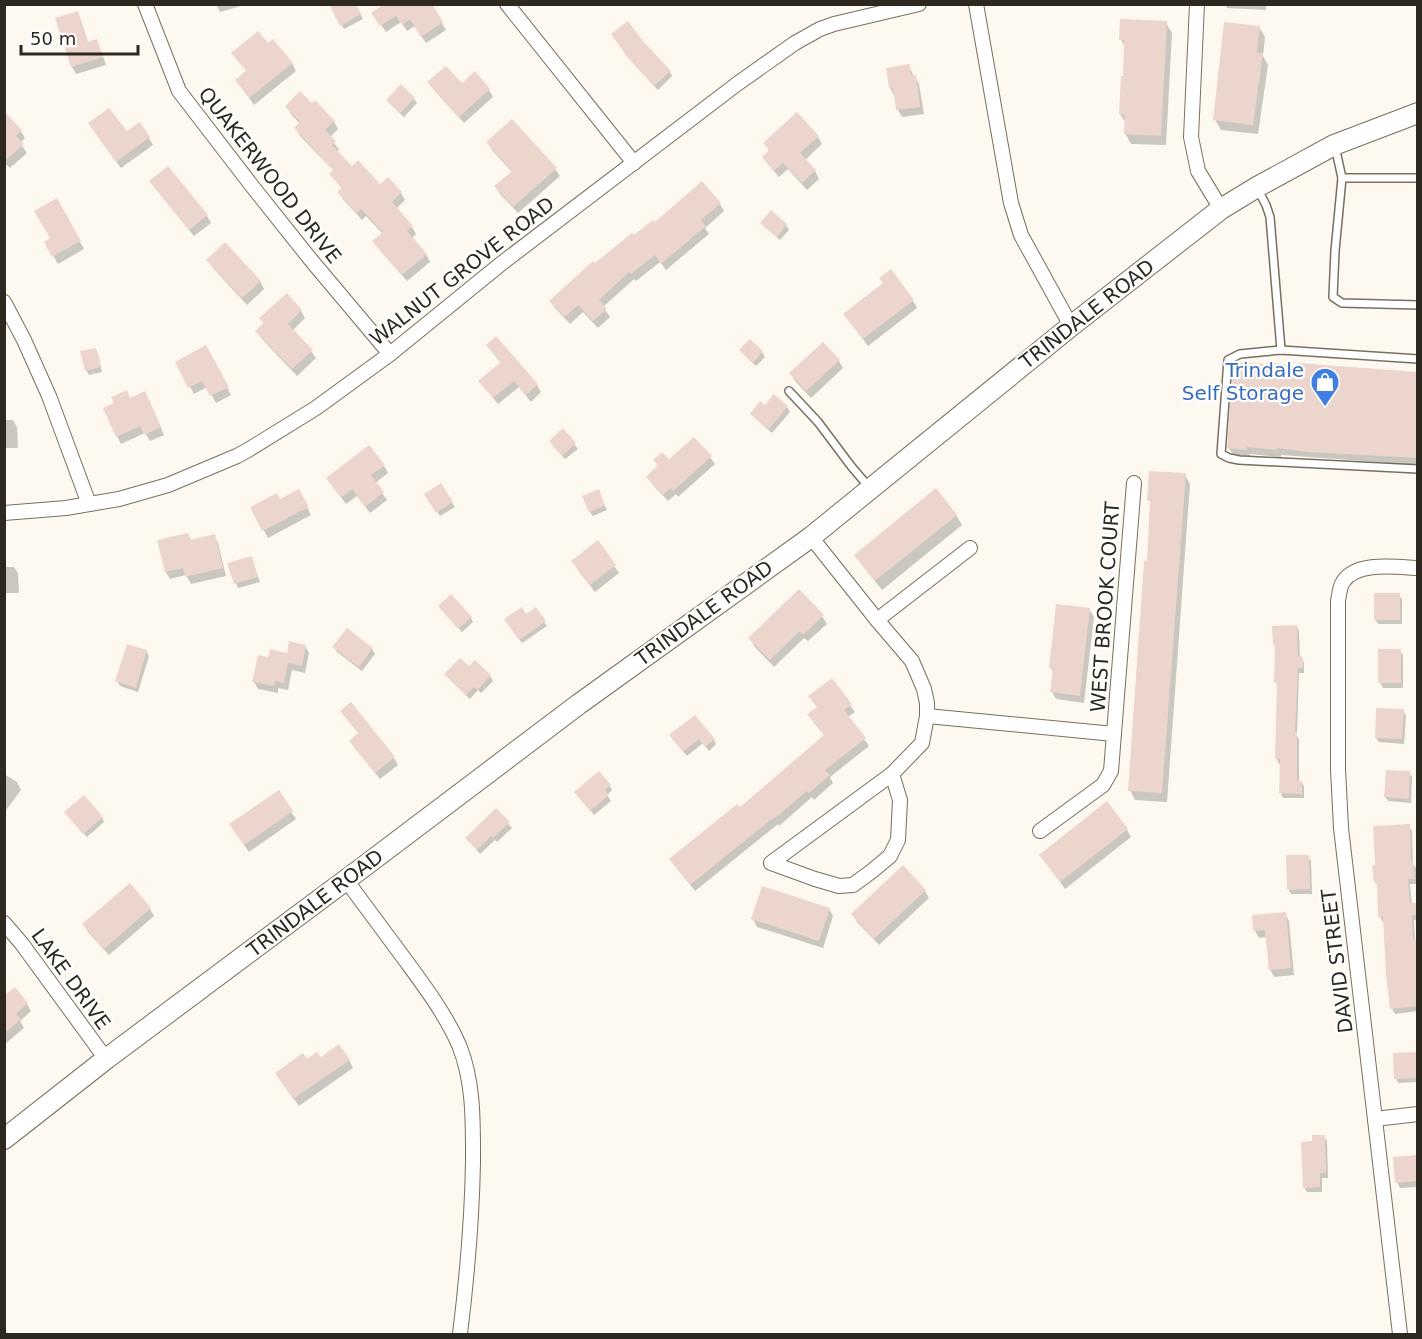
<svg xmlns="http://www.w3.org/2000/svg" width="1422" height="1339" font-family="'DejaVu Sans',sans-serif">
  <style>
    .shadow { fill: #0003 }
    .building { fill: #ecd5cd }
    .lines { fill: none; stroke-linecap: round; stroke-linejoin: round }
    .service-casing { stroke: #796f5e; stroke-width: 10 }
    .minor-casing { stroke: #796f5e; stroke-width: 16 }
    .secondary-casing { stroke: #796f5e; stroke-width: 22 }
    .service { stroke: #fff; stroke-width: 7 }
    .minor { stroke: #fff; stroke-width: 14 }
    .secondary { stroke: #fff; stroke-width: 20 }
    .labels { text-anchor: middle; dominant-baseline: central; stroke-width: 4.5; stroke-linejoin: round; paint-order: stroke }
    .street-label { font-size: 20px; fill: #2d2921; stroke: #fff }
    .shop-label { font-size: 20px; fill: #366cbe; stroke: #fff; text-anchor: end }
  </style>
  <rect width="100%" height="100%" fill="#fdf9f1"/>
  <!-- shadow -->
  <g class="shadow">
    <path d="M216,4h32l-28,8z"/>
    <path d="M355,4l8,15 -19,10 -13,-22z"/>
    <path d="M430,4l16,26 -20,13 -11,-17 -8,5 -6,-9 -15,10 -8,-12z"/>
    <path d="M1225,4h41v6l-39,-2z"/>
    <path d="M77,13l4,7 7,23 8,-3 4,8 6,17 -30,9 -4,-7 -15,-48z"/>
    <path d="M1166,23l6,10 -6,112 -35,-1 -6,-11 1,-10 -6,-9 6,-66 -5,-8z"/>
    <path d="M1259,27l6,10 -2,19 5,9 -10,69 -37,-4 -6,-10z"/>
    <path d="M642,42l28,30 2,4 -14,14 -25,-27z"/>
    <path d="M268,45l24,18 4,8 -42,34 -17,-24 10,-9z"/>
    <path d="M909,66l5,11 1,-1 4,8 5,30 -22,3 -4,-7 -4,-15 -4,-7z"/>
    <path d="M429,83l60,7 4,7 -29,26 -30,-33z"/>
    <path d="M414,99l3,4 -13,14 -14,-13 -2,-4z"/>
    <path d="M287,106l47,16 4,7 -8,8 9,13 -2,2 14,16 29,18 21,7 4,7 -9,9 16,18 4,7 -4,4 14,16 4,8 -23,19 -28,-32 -5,-7 9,-8 -17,-18 -4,4 -19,-21 -4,-7 3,-3 -11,-15 3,-3 -34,-35 -4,-7 4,-5 -9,-10z"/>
    <path d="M4,113l17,18 4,7 -5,5 7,10 -17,15 -6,-6z"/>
    <path d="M94,131l32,2 23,5 4,7 -32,23z"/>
    <path d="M818,137l4,7 -17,16 10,11 4,8 -12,11 -19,-21 -9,8 -11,-13 -5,-7 6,-5 -4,-9z"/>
    <path d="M488,143l67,26 5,7 -42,37 -18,-19 -4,-7 16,-15 -20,-22z"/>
    <path d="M155,188l52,28 4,7 -17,13z"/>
    <path d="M56,200l28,49 -26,15 -12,-21 6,-4z"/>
    <path d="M720,204l4,7 -19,17 4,6 -43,36 -6,-8 -24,19 -2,-2 -31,28 7,10 -12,11 -15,-16 -13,12 -15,-16 -4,-7 44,-36 59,-41z"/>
    <path d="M771,212l15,13 3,5 -9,10 -15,-13 -3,-4z"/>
    <path d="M208,260l52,21 4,8 -17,16 -35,-38z"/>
    <path d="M287,295l14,16 4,7 -13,13 19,20 5,7 -19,18 -36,-38 -4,-7 7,-7 -3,-5z"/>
    <path d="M913,301l4,7 -49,38 -19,-25z"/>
    <path d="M496,338l41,47 4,7 -10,10 -12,-15 -21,17 -13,-16 16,-25 -9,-11 -5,-7z"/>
    <path d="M750,341l12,11 3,5 -9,9 -12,-11 -3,-5z"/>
    <path d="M206,347l25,48 -15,8 -9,-16 -13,7 -17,-31z"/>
    <path d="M95,349l3,5 4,18 -13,3 -3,-5z"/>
    <path d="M839,361l4,7 -32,30 -16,-17 -4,-8z"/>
    <path d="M1299,367l119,6v92l-137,-10v2l-31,-3v2l-17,-1 -4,-7z"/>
    <path d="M130,399l19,1 15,35 -14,6 -5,-8 -24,11 -4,-8z"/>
    <path d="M787,407l3,5 -18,21 -17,-15 -3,-4z"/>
    <path d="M4,420h9l4,7 1,21h-14z"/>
    <path d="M563,430l15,19 -13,10 -12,-13z"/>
    <path d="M710,457l5,7 -37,33 -2,-3 -8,7 -16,-17 -4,-7 11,-10 -4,-7 14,1z"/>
    <path d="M384,466l4,7 -13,10 12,17 -17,13 -13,-17 -11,8 -14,-19z"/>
    <path d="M1185,475l5,9 -23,318 -32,-2 -5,-10 18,-227 4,-58 -3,-5z"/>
    <path d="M440,485l15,22 -15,9 -14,-22z"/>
    <path d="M299,491l12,24 -43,23 -16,-30 28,-7z"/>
    <path d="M600,496l7,14 -14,6 -3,-4z"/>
    <path d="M956,515l6,10 -80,65 -20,-25 -6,-10z"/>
    <path d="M188,534l4,8 22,-6 4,7 8,33 -35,8 -5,-9 -16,4 -4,-7 -8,-30z"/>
    <path d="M251,558l9,24 -22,6 -9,-24z"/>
    <path d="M614,566l5,7 -24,19 -18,-23z"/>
    <path d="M4,567h10l4,6 1,20h-15z"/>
    <path d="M1399,595l3,4v25h-24l-3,-5z"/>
    <path d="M535,609l12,17 -25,17 -13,-19z"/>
    <path d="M1089,609l5,8 -10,86 -28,-4 -4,-7 2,-19 -4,-6z"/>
    <path d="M442,610l29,8 2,4 -11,10z"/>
    <path d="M822,616l5,8 -19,17 -4,-3 -30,29 -20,-21 -4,-8z"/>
    <path d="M1297,626l2,5 1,27h2l2,5v10h-5l-2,63 2,3v43h3l2,5v11h-21l-2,-5v-29h-2l-2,-5 1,-73 -2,-4 1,-33 -3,-5z"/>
    <path d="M347,630l25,19 3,5 -13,17 -25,-19 -3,-5z"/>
    <path d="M305,646l4,7 -4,20 -13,-3 -4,20 -10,-2v5l-20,-4 -4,-7 16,-23 18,-5z"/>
    <path d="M146,651l3,5 -11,36 -18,-6 -3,-5z"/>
    <path d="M1380,651h20l3,4v33h-20l-3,-5z"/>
    <path d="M469,668l21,8 3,5 -12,12 -3,-3 -8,9 -21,-20 -3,-4z"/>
    <path d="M810,696l40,9 5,7 -7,5 21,29 -39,31 3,6 -19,17 -2,-3 -33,29 -1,-2 -83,67 -24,-31 68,-51 86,-73 -12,-14 5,-14z"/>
    <path d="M351,704l43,54 4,7 -18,14 -25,-31 4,-14z"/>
    <path d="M1403,711l3,4 -2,29 -25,-2 -3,-4z"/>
    <path d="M671,736l43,4 2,4 -7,7 -6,-8 -16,13z"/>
    <path d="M1409,773l3,4 -1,26 -23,-2 -3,-4z"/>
    <path d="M4,774l13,8 4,8 -17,23z"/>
    <path d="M610,786l2,4 -5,5 4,6 -17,14 -15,-19z"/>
    <path d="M278,792l18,27 -47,33 -14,-20z"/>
    <path d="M496,810l16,18 -15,14 -2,-2 -15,14 -13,-16z"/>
    <path d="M69,817h33l2,5 -17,15z"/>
    <path d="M1409,826l3,5 1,33 3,4 1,16h-7l2,21 6,-1v16h-4l1,20h3v71l-23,3 -3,-5 -8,-87h-1l-3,-5 -2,-30 -2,-5z"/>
    <path d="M1127,830l4,7 -66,52 -24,-34z"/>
    <path d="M1308,856l3,5 1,33h-21l-3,-5z"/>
    <path d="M129,885l21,24 4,7 -45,39 -21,-23 -4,-7z"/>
    <path d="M925,891l4,7 -50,47 -22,-23 -4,-8z"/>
    <path d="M829,909l4,7 -10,32 -66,-21 -4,-8z"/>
    <path d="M1285,913l4,8 5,54 -20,2 -4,-8 -3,-32 -8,1 -4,-7z"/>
    <path d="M14,989l13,15 4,7 -11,10 4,7 -20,17v-47z"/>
    <path d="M1418,1053v29l-20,1 -2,-5z"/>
    <path d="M321,1059l28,1 4,8 -54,38 -18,-25 26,-20z"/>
    <path d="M1324,1137l3,4 1,37h-6v14h-15l-3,-5z"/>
    <path d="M1418,1157v30l-18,1 -3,-6z"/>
  </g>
  <!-- building -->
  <g class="building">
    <path d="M329,4h27l5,10 -21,12z"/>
    <path d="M384,4h48l11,18 -22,15 -11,-18 -8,6 -6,-9 -16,10 -9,-13z"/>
    <path d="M78,11l9,31 10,-3 6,18 -32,10 -16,-49z"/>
    <path d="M1120,19l47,2 -6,115 -37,-2 1,-19 -6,-1 2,-38h2l1,-36h-5z"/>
    <path d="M628,21l15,20 28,30 -17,15 -26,-28 -17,-24z"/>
    <path d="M1224,22l36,4 -3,27h6l-10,72 -40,-5z"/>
    <path d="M258,31l10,12 5,-4 20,24 -44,35 -14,-18 11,-9 -15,-18z"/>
    <path d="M910,64l1,11h5l4,32 -24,3 -3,-22h-4l-3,-20z"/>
    <path d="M446,66l16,17 13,-12 15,18 -31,28 -32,-35z"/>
    <path d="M401,84l14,14 -15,15 -14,-13z"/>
    <path d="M300,91l12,12 3,-3 20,21 -10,9 11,11 -4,4 20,21 6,-6 22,24 8,-7 14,15 -10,10 21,24 -6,5 20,23 -25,21 -30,-34 11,-9 -22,-23 -4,4 -20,-21 5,-4 -13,-14 4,-4 -39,-42 6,-6 -15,-16z"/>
    <path d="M109,108l18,23 13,-9 10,15 -34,25 -28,-39z"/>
    <path d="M4,111l18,19 -6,6 8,8 -20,18z"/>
    <path d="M797,112l22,24 -19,17 16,17 -14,13 -19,-20 -9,8 -12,-14 7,-7 -6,-7z"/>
    <path d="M512,119l45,49 -44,39 -19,-21 18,-15 -26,-29z"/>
    <path d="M168,166l40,49 -19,15 -40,-49z"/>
    <path d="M702,181l19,22 -20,17 5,6 -45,38 -6,-9 -24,19 -2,-2 -30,28 8,9 -14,12 -15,-16 -13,12 -16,-16 44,-40 2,2 37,-30 2,2 19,-15 2,2z"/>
    <path d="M57,198l24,43 -29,16 -8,-15 6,-4 -16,-27z"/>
    <path d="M771,210l16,14 -10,13 -17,-14z"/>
    <path d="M225,242l36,39 -19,17 -36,-38z"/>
    <path d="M891,269l23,31 -51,39 -20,-25 40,-31 -4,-5z"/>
    <path d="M287,293l15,17 -14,14 25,26 -21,19 -37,-38 9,-8 -5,-5z"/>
    <path d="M496,336l42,48 -12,11 -12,-14 -21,17 -15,-17 23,-19 -15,-17z"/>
    <path d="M750,339l13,12 -10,12 -14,-13z"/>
    <path d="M823,342l17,18 -34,31 -17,-18z"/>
    <path d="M206,345l23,42 -19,9 -8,-15 -14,7 -13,-26z"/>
    <path d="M96,348l5,19 -16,4 -5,-20z"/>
    <path d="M1236,362l30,2 1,-2 31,4v-3l120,9v86l-109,-6 -32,-4v2l-30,-3v3l-20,-2 6,-84z"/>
    <path d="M127,390l3,8 15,-7 16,36 -17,8 -4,-9 -24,11 -13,-29 11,-5 -3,-6z"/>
    <path d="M774,394l14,12 -19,23 -19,-15 10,-13 5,4z"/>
    <path d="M563,428l13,15 -14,13 -13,-15z"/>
    <path d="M694,437l18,19 -39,35 -2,-3 -8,7 -17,-18 12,-12 -5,-5 9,-8 7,7z"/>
    <path d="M369,445l16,20 -14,10 13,17 -19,15 -13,-18 -11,9 -15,-20z"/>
    <path d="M1149,471l37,2 -24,320 -34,-2 16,-230h3l3,-60 -3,-1z"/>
    <path d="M441,483l12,19 -17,11 -12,-19z"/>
    <path d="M936,488l21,27 -82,66 -21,-26z"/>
    <path d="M299,489l10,18 -47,24 -12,-24 27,-14 3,6z"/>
    <path d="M599,489l6,17 -16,6 -7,-16z"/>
    <path d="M188,533l2,7 25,-6 8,34 -38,9 -2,-9 -18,4 -8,-32z"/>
    <path d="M598,540l18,25 -26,20 -19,-24z"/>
    <path d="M252,556l6,21 -24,7 -7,-21z"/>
    <path d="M799,589l25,26 -21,20 -3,-4 -30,29 -22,-22z"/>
    <rect x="1374" y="593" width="26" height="27"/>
    <path d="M451,594l21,23 -14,12 -20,-23z"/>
    <path d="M1056,604l34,4 -10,88 -30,-4 3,-24h-4z"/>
    <path d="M522,607l4,7 10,-7 10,14 -27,19 -15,-21z"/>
    <path d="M1297,625l1,31 5,1v11h-5l-3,64h2v49h5v13l-23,-1 1,-34h-5l2,-76h-3l1,-39 -2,1 -1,-19z"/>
    <path d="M347,628l26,20 -14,19 -27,-20z"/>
    <path d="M289,641l17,4 -4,21 -14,-3 -4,20 -9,-2 -1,5 -22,-4 6,-27 10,2 2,-8 17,4z"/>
    <path d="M127,644l20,6 -11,38 -21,-7z"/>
    <rect x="1378" y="649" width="23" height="34"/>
    <path d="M460,658l9,8 6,-6 16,15 -13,15 -4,-3 -8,8 -22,-21z"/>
    <path d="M832,678l20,26 -8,6 22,28 -41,32 5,5 -21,18 -2,-2 -33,28 -1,-1 -83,67 -21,-26 68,-55 3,3 84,-72 -17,-21 10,-7 -9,-11z"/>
    <path d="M351,702l44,55 -20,16 -26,-32 9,-8 -18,-22z"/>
    <path d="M1376,708l28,1 -2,30 -27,-1z"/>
    <path d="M695,715l20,24 -10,8 -6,-8 -16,13 -14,-17z"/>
    <path d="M1386,770l24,1 -1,28 -25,-2z"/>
    <path d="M599,771l12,14 -6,5 4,5 -19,16 -16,-19z"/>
    <path d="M279,790l14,21 -49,34 -15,-21z"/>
    <path d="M84,795l19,22 -20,17 -19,-22z"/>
    <path d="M1107,801l21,28 -68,53 -21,-27z"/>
    <path d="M496,808l14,14 -17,16 -2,-2 -14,14 -12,-12z"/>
    <path d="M1410,824l1,37h2l2,18h-7l2,24h8v12h-6l1,24h5v67l-28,3 -4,-34 -3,-58h-5l-1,-35 -3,1 -2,-18h3l-2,-39z"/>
    <path d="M1286,855h23l1,34 -23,1z"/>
    <path d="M903,865l23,25 -52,49 -23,-25z"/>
    <path d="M130,883l21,25 -47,41 -22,-25z"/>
    <path d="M762,886l68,22 -11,33 -68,-22z"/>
    <path d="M1286,912l5,56 -22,2 -4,-40 -12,1 -1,-16z"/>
    <path d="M15,987l13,16 -12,11 5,5 -17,15v-38z"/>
    <path d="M339,1044l11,16 -57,39 -18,-26 28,-20 4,6 10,-7 4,5z"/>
    <path d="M1418,1052v26l-24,1 -1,-26z"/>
    <path d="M1312,1135h13l1,38h-6v14l-17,1 -2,-46 11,-1z"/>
    <path d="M1418,1155v26l-23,2 -2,-26z"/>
  </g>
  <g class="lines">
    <!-- service casing -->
    <g class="service-casing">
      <g id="service">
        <path d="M1335,146l7,32h76"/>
        <path d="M1342,178l-7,73 -2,46 9,6 76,2"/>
        <path d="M1258,190l8,15 4,12 11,133"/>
        <path d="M1418,359l-137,-9 -41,4 -12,6 -7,94 8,4 10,2 179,9"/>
        <path d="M789,391l29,31 33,44 17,20"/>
      </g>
    </g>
    <!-- minor casing -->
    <g class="minor-casing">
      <g id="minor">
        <path d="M145,4l34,87 73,95 59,74 79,94"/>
        <path d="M507,4l127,159"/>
        <path d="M976,4l35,199 10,32 50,91"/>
        <path d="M1197,4l-6,133 7,34 23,38"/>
        <path d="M4,302l20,38 25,56 40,108"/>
        <path d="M4,513l62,-5 53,-9 49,-14 69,-29 11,-6 68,-42 74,-54 112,-91 235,-179 58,-41 25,-14 14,-5 85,-20"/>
        <path d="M811,537l66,83 35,41 12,28 3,14v13l-5,27 -30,31"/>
        <path d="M877,620l93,-72"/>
        <path d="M927,716l187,18"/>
        <path d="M892,774l8,26 -2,40 -8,16 -18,15 -19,14 -14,1 -24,-7 -44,-16z"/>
        <path d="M1040,831l63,-46 8,-14 23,-288"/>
        <path d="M346,880c20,27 40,54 60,81 19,26 40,54 53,84 15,37 14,78 14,117 -1,58 -6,115 -13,172"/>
        <path d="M4,923l18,21 84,115"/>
        <path d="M1375,1119l43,-5"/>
        <path d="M1400,1334l-59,-506 -3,-59v-168c1,-6 2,-15 5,-19 13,-21 53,-15 75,-14"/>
      </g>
    </g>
    <!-- secondary casing -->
    <g class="secondary-casing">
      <path id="secondary" d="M4,1139l102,-80 252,-188 221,-167 232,-167 260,-211 150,-117 36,-22 77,-42 84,-32"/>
    </g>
    <!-- service -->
    <use href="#service" class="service"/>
    <!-- minor -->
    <use href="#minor" class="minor"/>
    <!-- secondary -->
    <use href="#secondary" class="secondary"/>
  </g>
  <!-- icons -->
  <defs>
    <g id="shop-pin" transform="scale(1.5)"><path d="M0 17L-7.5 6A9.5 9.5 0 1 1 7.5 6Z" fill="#3f7fe0" stroke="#fff"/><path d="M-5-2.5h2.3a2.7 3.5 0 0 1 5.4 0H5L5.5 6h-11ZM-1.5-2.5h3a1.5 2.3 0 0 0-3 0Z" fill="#fff"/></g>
  </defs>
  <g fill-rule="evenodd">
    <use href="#shop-pin" x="1325" y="382"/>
  </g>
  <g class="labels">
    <!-- street labels -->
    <g class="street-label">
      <text transform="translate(270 175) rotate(52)">QUAKERWOOD DRIVE</text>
      <text transform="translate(462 271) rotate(-38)">WALNUT GROVE ROAD</text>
      <text transform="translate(1087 314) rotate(-38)">TRINDALE ROAD</text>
      <text transform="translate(1105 607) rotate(-86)">WEST BROOK COURT</text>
      <text transform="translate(704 613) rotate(-36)">TRINDALE ROAD</text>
      <text transform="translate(315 903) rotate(-37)">TRINDALE ROAD</text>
      <text transform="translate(1337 961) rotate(-97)">DAVID STREET</text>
      <text transform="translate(71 979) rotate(54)">LAKE DRIVE</text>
    </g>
    <!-- shop labels -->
    <g class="shop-label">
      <text x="1304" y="370">Trindale<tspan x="1304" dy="23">Self Storage</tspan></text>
    </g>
  </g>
  <!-- border -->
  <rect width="1422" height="1339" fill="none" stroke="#2d2921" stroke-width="12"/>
  <!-- scale -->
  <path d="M21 45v9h117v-9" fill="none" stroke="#2d2921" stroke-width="3"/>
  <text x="30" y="45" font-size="18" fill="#2d2921" stroke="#ffffff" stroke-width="4.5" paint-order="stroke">50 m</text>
</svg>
